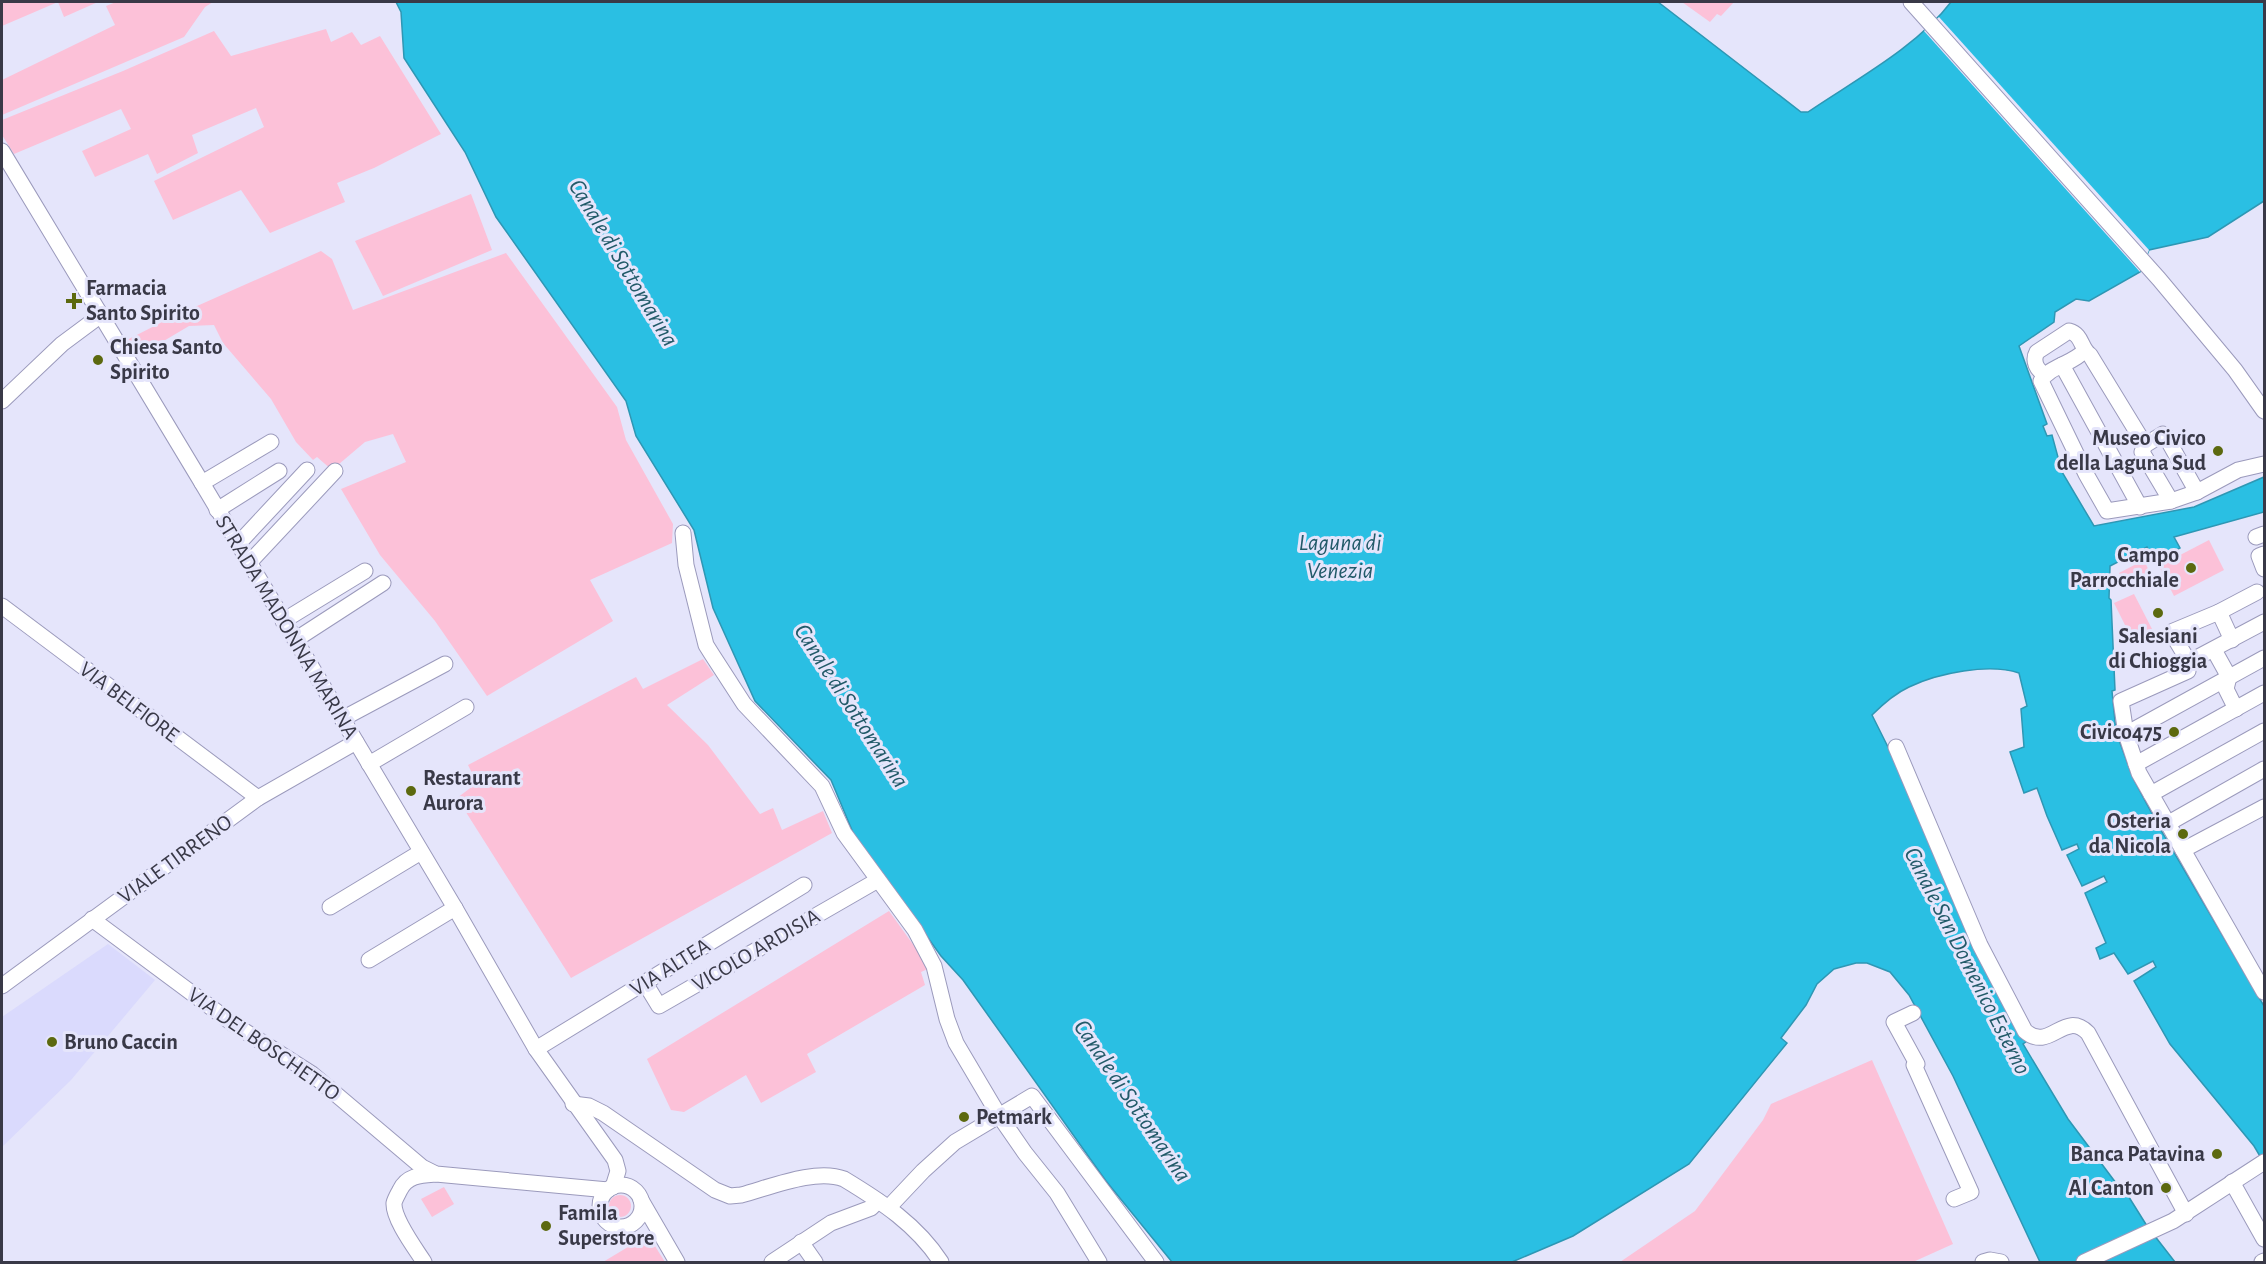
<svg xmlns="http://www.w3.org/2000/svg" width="2266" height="1264" font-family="'Alegreya Sans',sans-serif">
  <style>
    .built { fill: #dadafd }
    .green { fill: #fcc1d8 }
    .water { fill: #2abfe3; stroke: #2e97b4; stroke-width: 1.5 }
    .pier { fill: #e5e5fb }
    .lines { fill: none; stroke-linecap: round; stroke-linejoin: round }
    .minor-casing { stroke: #9b9abc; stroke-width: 17 }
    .minor { stroke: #fff; stroke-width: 15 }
    .poi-dot { fill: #5c690f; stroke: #e5e5fb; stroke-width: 2 }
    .labels { text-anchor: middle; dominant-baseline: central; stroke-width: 6; stroke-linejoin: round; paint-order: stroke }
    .poi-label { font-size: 22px; font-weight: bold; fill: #393947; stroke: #e5e5fb; text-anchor: start }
    .street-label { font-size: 22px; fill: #393947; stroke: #e5e5fb }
    .water-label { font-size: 24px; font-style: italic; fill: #225a69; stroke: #e5e5fb }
  </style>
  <rect width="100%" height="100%" fill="#e5e5fb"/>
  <!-- built -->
  <path class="built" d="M108,944l47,36 -84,100 -69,67v-130z"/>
  <!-- green -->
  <g class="green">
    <path d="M2,2h96l-34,15 -6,-15 -56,24z"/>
    <path d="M116,2h97l-8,5 -21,30 -182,78v-35l113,-55 -9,-19z"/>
    <path d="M1682,2h52l-13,14 -4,-2 -7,8z"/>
    <path d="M326,29l5,13 21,-10 9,13 19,-9 61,98 -67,34 -37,15 8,19 -75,31 -29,-43 -68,30 -19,-39 110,-54 -8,-19 -64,27 6,18 -41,21 -9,-20 -53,23 -13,-26 49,-22 -10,-20 -107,45 -12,-19v-15l121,-49 91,-40 17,25z"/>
    <path d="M471,194l21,56 -109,46 -28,-55z"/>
    <path d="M321,251l11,8 21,51 153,-57 111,154 9,33 47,84 -1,19 -82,37 23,41 -126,75 -52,-75 -55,-66 -39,-66 65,-27 -13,-28 -28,8 -33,28 -15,-13 -4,3 -17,-18 -25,-43 -48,-56 -9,-18 -25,1 -54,32 -10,-17 45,-23z"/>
    <path d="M2209,540l15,30 -50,26 -15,-30z"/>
    <path d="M2144,560l6,13 -25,12 -6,-12z"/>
    <path d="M2134,594l18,35 -20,10 -18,-36z"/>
    <path d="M703,659l11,16 -47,30 41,40 52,69 13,-6 9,22 41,-19 9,22 -261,145 -114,-180 20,-15 -9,-18 168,-88 7,12z"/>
    <path d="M889,911l41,57 -9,4 4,13 -118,69 9,18 -55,31 -15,-28 -62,37 -13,-2 -24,-51z"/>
    <path d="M1872,1060l81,184 -40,18h-293l75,-51 68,-91 8,-16z"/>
    <path d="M444,1187l10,17 -22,13 -11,-18z"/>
    <circle cx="620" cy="1206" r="11"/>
    <path d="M648,1235l17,27h-62z"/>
  </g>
  <!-- water -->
  <path class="water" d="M396,2h1262l143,110h7c47,-32 109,-65 143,-110h313v199l-56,36 -59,13 -9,22 -51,29 -13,-2 -21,13 -1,10 -35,24 28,78 -4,2 4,10 5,-1 10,37 32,54 100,-19 70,-30v35l-90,25 6,11 -25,14 -8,-15 -37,19 -1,32 2,2 4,90 -3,1 4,41 17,46 26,49 105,179v157l-10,-17 -84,-102 -36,-63 22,-14 -3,-6 -25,13 -14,-21 -14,6 -4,-11 10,-5 -21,-50 22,-11 -3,-6 -22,10 -15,-31 12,-6 -2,-5 -15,6 -15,-34 -10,-28 -13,5 -14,-41 14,-5 -3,-38 6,-3 -8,-33c-30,-10 -81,0 -110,14 -13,6 -27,18 -37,28l18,36 96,220 41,70 -4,3 45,75 51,68 3,-1 25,40 28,36h-135l-87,-186 -44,-81 -19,-23 -23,-9h-11l-22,6 -17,15 -11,21 -25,33 6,5 -98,121 -116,72 -61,26h-340l-66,-81 -143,-201 -22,-24 -87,-121 -23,-55 -76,-79 -42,-93 -19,-78 -58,-94 -10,-35 -130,-184 -31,-65 -61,-94 -3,-46z"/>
  <!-- pier -->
  <path class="pier" d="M1939,17l210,233 -9,22 -216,-241z"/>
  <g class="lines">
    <!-- minor casing -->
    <g class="minor-casing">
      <g id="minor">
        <path d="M1911,2l248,277 76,91 29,41"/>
        <path d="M2,151l200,332 253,425 81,141 79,111 3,11 -5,16"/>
        <path d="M2084,351c-11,13 -35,15 -43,30l45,93 21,37 64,-10 26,-9 41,-22 26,-6"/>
        <path d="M2062,365l78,142"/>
        <path d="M2045,375c-8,-5 -13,-14 -8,-23l32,-21c14,4 11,17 21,24l55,90"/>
        <path d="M2,401l60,-57 39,-29"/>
        <path d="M202,483l69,-41"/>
        <path d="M2171,501l-29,-49 3,-7 18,-11 2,1 32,57"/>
        <path d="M217,510l62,-39"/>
        <path d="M683,533l3,32 20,80 5,8 33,51 78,82 22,47 71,97 19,36 13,53 9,24 42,71 27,39 32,40 42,69"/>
        <path d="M2256,537l8,-3"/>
        <path d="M238,544l69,-74"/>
        <path d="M2264,554l-5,2 5,13"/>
        <path d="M249,563l86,-92"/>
        <path d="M2,606l256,192"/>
        <path d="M283,621l82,-50"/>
        <path d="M2264,622l-79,42 3,7 -67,30 5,33 13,39 125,219"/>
        <path d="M295,640l88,-57"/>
        <path d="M2232,640l-13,-28 38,-20"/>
        <path d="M2214,650l15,27 -3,12 10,20"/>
        <path d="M2189,662l-18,-30 48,-20"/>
        <path d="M342,719l103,-55"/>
        <path d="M2126,734l138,-76"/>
        <path d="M1896,747l84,198 45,86c25,22 39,-22 63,2l98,181"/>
        <path d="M369,764l97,-57"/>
        <path d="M2136,764l128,-71"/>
        <path d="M2151,794l113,-63"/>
        <path d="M2167,824l97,-55"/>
        <path d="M2183,850l81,-43"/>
        <path d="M330,907l91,-55"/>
        <path d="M92,919l140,104 80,51 110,93 14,7 172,16"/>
        <path d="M369,960l86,-52"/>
        <path d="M645,983l14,23 219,-126"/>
        <path d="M2,986l256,-188 98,-56"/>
        <path d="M1913,1013l-19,9 23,42 -3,1 57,127 -17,7"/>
        <path d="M536,1049l268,-164"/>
        <path d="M573,1104l16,2 14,7 112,77 15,6 11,-1c30,-8 75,-27 103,-16 38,23 73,46 97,83"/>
        <path d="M2232,1182l32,57"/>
        <circle cx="621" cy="1206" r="21"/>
        <path d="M641,1200l36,62"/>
        <path d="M889,1207l34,-36 32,-29 77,-46 124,166"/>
        <path d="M801,1242l14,20"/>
        <path d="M424,1262c-9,-14 -31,-43 -30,-59 1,-4 4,-9 6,-13 7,-15 22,-15 36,-16"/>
        <path d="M772,1262l59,-39 40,-15 7,-7"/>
        <path d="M1983,1262l7,-2 11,2"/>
        <path d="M2084,1262l89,-41 91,-59"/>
        <path d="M2262,1262l2,-1"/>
      </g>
    </g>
    <!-- minor -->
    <use href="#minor" class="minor"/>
  </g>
  <!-- markers -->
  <g class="poi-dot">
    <path d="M71 292h6v6h6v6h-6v6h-6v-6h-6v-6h6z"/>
    <circle cx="98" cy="360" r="6"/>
    <circle cx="2218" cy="451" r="6"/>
    <circle cx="2191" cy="568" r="6"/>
    <circle cx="2158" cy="613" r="6"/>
    <circle cx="2174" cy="732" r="6"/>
    <circle cx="411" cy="791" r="6"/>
    <circle cx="2183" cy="834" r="6"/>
    <circle cx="52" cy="1042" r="6"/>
    <circle cx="964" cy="1117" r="6"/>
    <circle cx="2217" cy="1154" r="6"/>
    <circle cx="2166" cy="1188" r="6"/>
    <circle cx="546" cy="1226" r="6"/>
  </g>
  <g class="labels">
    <!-- poi labels -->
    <g class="poi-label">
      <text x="86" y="288">Farmacia<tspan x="86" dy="25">Santo Spirito</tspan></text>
      <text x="110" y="347">Chiesa Santo<tspan x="110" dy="25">Spirito</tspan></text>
      <text x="2206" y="438" text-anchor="end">Museo Civico<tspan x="2206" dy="25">della Laguna Sud</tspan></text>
      <text x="2179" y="555" text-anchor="end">Campo<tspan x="2179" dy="25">Parrocchiale</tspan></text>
      <text x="2158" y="636" text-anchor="middle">Salesiani<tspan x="2158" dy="25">di Chioggia</tspan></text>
      <text x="2162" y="732" text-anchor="end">Civico475</text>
      <text x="423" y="778">Restaurant<tspan x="423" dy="25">Aurora</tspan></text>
      <text x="2171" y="821" text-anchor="end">Osteria<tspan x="2171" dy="25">da Nicola</tspan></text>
      <text x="64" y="1042">Bruno Caccin</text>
      <text x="976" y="1117">Petmark</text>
      <text x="2205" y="1154" text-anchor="end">Banca Patavina</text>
      <text x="2154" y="1188" text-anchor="end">Al Canton</text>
      <text x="558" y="1213">Famila<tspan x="558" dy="25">Superstore</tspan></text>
    </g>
    <!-- street labels -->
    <g class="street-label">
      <text transform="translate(287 627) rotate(59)">STRADA MADONNA MARINA</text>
      <text transform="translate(129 702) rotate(37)">VIA BELFIORE</text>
      <text transform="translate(175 859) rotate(-36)">VIALE TIRRENO</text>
      <text transform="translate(756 950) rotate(-30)">VICOLO ARDISIA</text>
      <text transform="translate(670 967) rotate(-32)">VIA ALTEA</text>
      <text transform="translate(264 1044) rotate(35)">VIA DEL BOSCHETTO</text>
    </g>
    <!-- water labels -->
    <g class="water-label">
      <text transform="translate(623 263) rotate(59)">Canale di Sottomarina</text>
      <text x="1340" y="543">Laguna di<tspan x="1340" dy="28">Venezia</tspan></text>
      <text transform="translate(851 706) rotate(57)">Canale di Sottomarina</text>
      <text transform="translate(1967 961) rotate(63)">Canale San Domenico Esterno</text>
      <text transform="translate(1132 1101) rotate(56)">Canale di Sottomarina</text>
    </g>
  </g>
  <!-- border -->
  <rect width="2266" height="1264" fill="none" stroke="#393947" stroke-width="6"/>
</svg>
